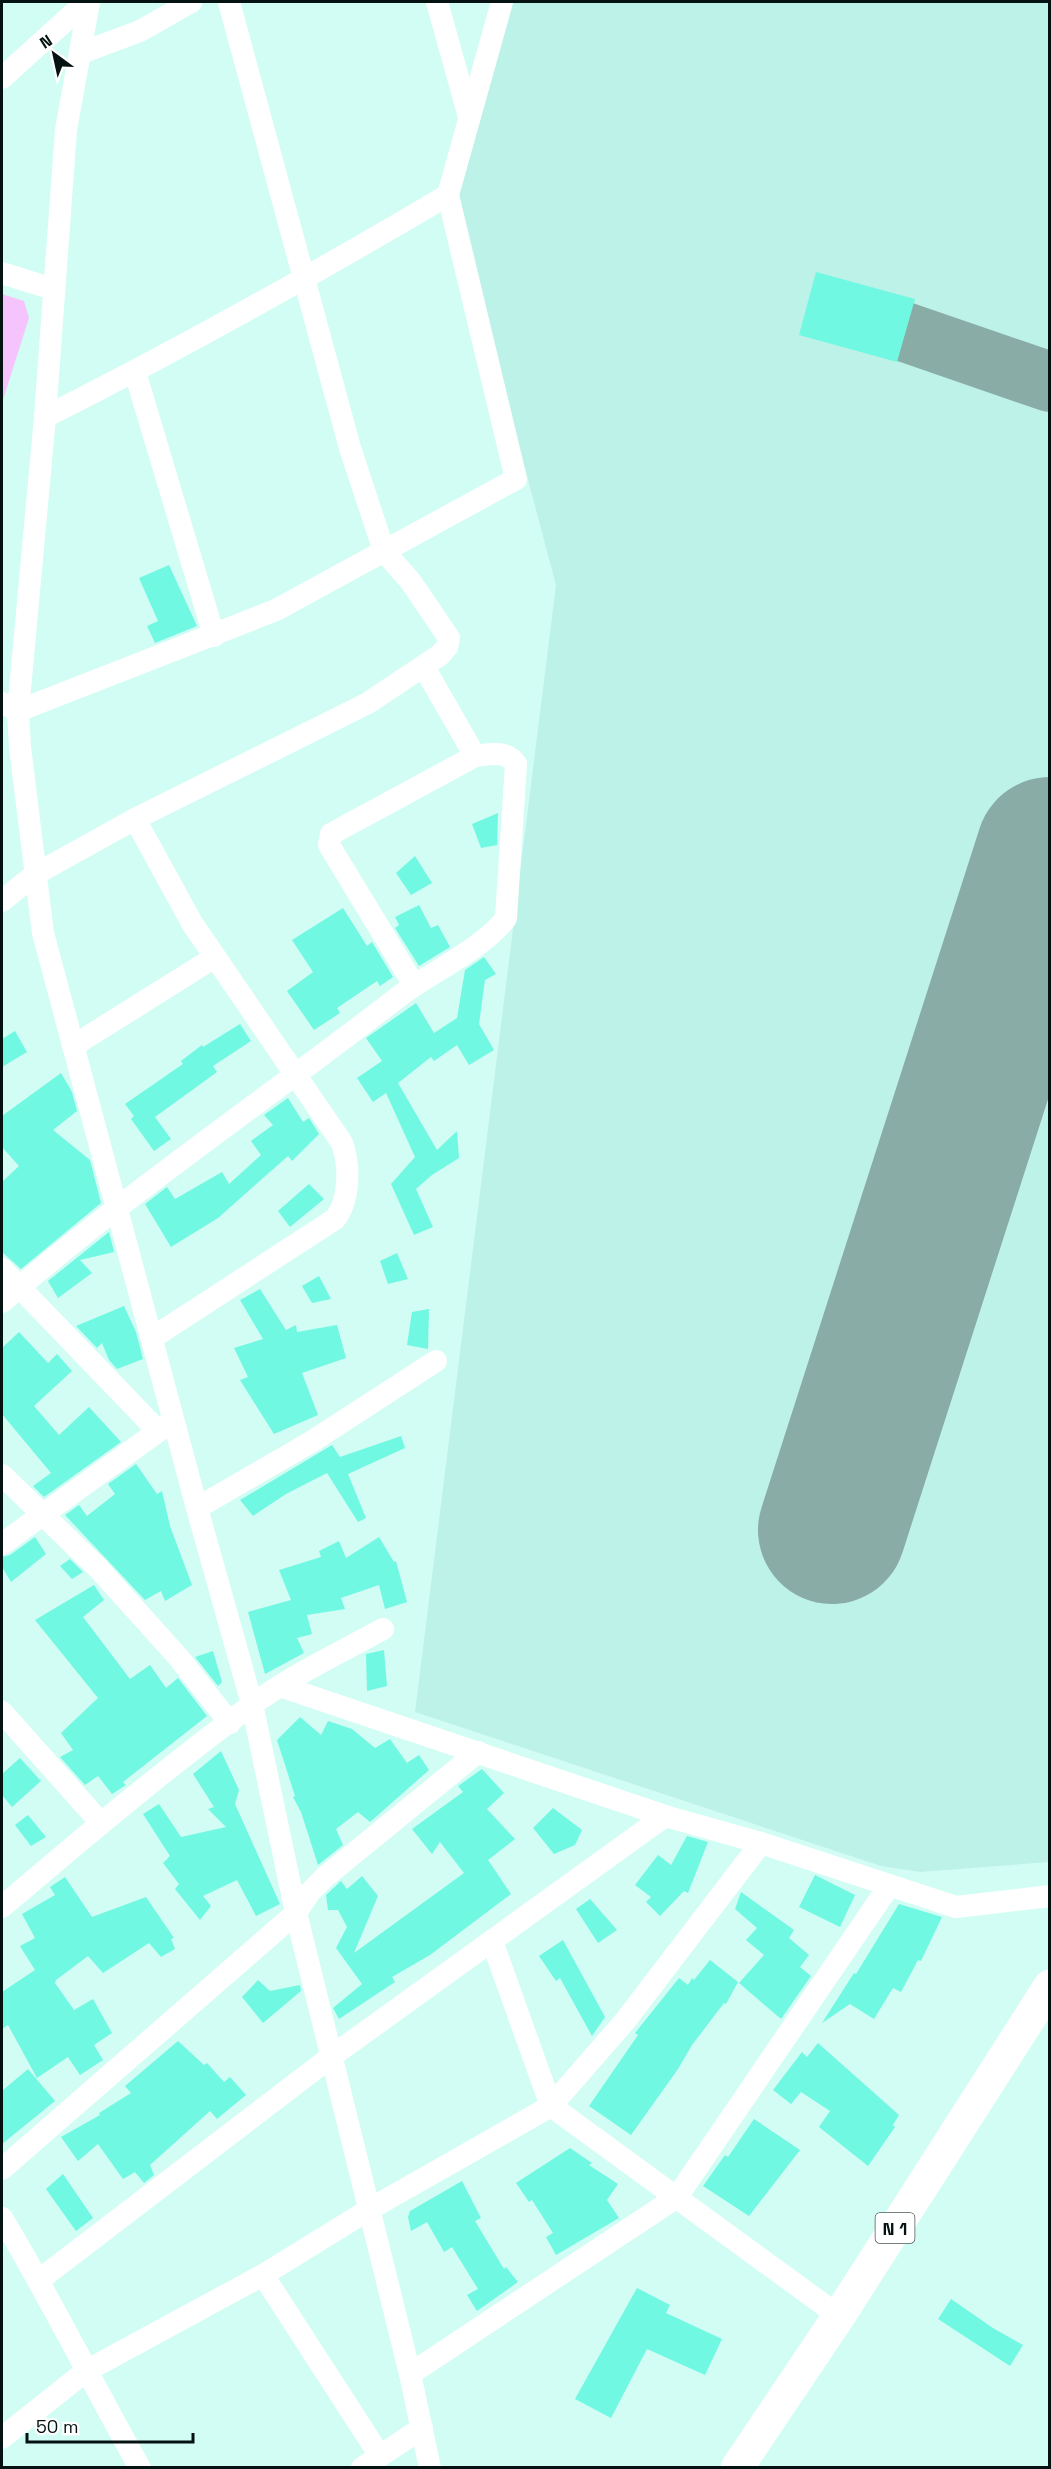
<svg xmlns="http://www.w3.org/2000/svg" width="1051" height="2469" font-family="'Space Grotesk',sans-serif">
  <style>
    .built { fill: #bdf2e8 }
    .green { fill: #f6c4fc }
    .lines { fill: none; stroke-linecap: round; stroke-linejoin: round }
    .taxiway { stroke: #8aaca6; stroke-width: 60 }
    .runway { stroke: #8aaca6; stroke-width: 148 }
    .building { fill: #70f8e3 }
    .minor { stroke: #fff; stroke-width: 22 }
    .highway { stroke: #fff; stroke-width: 33 }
    .labels { text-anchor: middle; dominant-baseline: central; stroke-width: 4.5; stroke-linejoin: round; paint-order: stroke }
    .shield { fill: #fff; stroke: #4f5a58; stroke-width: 1.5 }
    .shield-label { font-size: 18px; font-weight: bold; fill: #041311 }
  </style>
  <rect width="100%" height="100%" fill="#d2fdf4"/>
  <!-- built -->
  <path class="built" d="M507,2h542v1860l-129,10 -39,-6 -466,-154 141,-1127 -101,-380z"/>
  <!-- green -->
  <path class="green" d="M2,294l22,7 5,17 -27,85z"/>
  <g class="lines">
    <!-- taxiway -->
    <g class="taxiway">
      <path d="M905,332l145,50"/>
      <path d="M1012,967l38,12"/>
    </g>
    <!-- runway -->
    <path class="runway" d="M832,1530l218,-679"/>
  </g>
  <!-- building -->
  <g class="building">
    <path d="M816,272l99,27 -18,63 -98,-27z"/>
    <path d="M169,565l28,61 -42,17 -8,-17 11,-5 -19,-43z"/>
    <path d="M498,813l-1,32 -16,3 -9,-24z"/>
    <path d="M415,856l17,27 -21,12 -15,-22z"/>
    <path d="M419,905l12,23 7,-3 12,22 -31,19 -24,-38 4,-3 -4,-8z"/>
    <path d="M343,908l24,38 5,-4 21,35 -13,9 -3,-5 -40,27 3,5 -26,17 -27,-39 26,-19 -21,-32z"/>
    <path d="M484,957l12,17 -11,6 -6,44 15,26 -25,15 -12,-20 -23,16 -3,-4 -33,26 39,67 20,-19 2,27 -27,17 -16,14 17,38 -19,8 -23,-51 24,-27 -29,-64 -13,9 -16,-24 25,-17 -16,-23 50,-35 18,30 23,-15 8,-48z"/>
    <path d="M240,1024l11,17 -38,25 4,6 -62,45 16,22 -17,12 -23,-32 3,-3 -9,-12 58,-40 -2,-3 21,-16 1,2z"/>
    <path d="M15,1031l12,21 -25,15v-28z"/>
    <path d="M61,1073l11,19 5,19 -24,19 37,30 11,43 -80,66 -19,-17v-70l17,-16 -17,-19v-31z"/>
    <path d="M288,1098l15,24 6,-4 10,16 -27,27 -4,-5 -70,62 -47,29 -26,-43 22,-17 8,12 47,-27 7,12 32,-29 -10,-14 22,-16 -9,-10z"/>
    <path d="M309,1184l15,15 -34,28 -12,-16z"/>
    <path d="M109,1232l5,20 -34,8 12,13 -34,25 -10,-17z"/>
    <path d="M397,1253l11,26 -20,5 -8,-23z"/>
    <path d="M319,1276l12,23 -19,4 -10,-17z"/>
    <path d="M260,1289l26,41 10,-5 1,7 40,-7 9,33 -44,15 16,42 -44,19 -34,-54 8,-3 -14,-29 29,-9 -23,-39z"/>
    <path d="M124,1306l12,26 7,27 -26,10 -8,-9 -7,-17 -5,5 -21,-22z"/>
    <path d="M429,1309l-1,40 -21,-4 5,-33z"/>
    <path d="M19,1332l29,31 9,-9 15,17 -38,35 25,29 30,-28 32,35 -77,55 -11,-11 18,-13 -49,-59v-66z"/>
    <path d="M401,1436l4,12 -57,26 18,44 -8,4 -31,-49 -41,21 -33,22 -13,-16 92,-55 8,12z"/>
    <path d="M136,1464l21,30 5,-3 8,35 22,59 -27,16 -4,-10 -16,9 -80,-85 14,-10 8,11 28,-22 -7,-10z"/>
    <path d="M35,1537l11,17 -35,28 -9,-15v-10l8,-2z"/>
    <path d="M379,1537l15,25 2,-1 11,41 -22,7 -6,-24 -38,13 4,11 -38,6 5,19 -15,4 7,15 -39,21 -17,-62 43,-12 -12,-30 42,-13 -2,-6 20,-10 7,17z"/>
    <path d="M70,1559l13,13 -11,7 -12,-13z"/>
    <path d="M94,1585l10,15 -21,17 47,62 20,-14 16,23 12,-10 29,38 -84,66 3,3 -14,9 -14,-18 -13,9 -25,-28 13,-7 -12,-17 37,-35 -63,-78z"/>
    <path d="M384,1650l3,36 -20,5 -1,-37z"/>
    <path d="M213,1651l9,31 -4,4 -23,-29z"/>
    <path d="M300,1717l21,18 7,-14 24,8 23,19 15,-9 17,24 12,-8 10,15 -59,52 -12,-10 -22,17 7,16 -25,20 -17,-53 -8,-15 2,-1 -18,-56z"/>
    <path d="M221,1751l18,39 -4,14 45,100 -24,12 -19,-36 -34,16 8,10 -11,14 -25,-31 4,-5 -16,-21 7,-7 -27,-42 16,-10 22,33 45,-10 -18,-18 6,-2 -21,-33z"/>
    <path d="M20,1758l21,23 -29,26 -10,-12v-21z"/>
    <path d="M482,1769l22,24 -17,16 28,30 -27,21 23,34 -81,61 -38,22 3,5 -56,37 -6,-11 29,-24 -26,-36 11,-21 -9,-17h-10l-2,-15 15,-14 6,8 15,-13 16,20 -24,57 110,-80 -24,-31 -8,12 -20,-25 51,-37 -5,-6z"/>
    <path d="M553,1808l29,22 -7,15 -21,9 -21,-26z"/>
    <path d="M28,1815l18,22 -15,9 -16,-21z"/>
    <path d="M687,1836l21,6 -20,51 -4,-2 -24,25 -14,-14 5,-5 -16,-12 23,-30 13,10z"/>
    <path d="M815,1875l40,20 -15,32 -41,-20z"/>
    <path d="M65,1877l27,40 54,-20 28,41 -3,1 4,10 -14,8 -12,-14 -46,30 -15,-17 -32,24 -1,3 19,27 19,-11 19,34 -18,12 9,15 -23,15 -12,-18 -31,21 -29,-53 -6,4v-37l33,-22 -15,-24 15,-8 -13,-24 33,-19 -5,-8z"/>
    <path d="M741,1892l53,38 -5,8 20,17 -9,12 11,9 -30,43 -42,-36 25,-28 -18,-15 11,-12 -22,-19z"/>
    <path d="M590,1899l27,31 -19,13 -22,-34z"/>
    <path d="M899,1904l43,13 -21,44 -3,-1 -17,32 -8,-4 -19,31 -24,-15 -28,19 32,-50 2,1z"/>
    <path d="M563,1940l42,77 -13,19 -32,-58 -4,3 -17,-25z"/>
    <path d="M710,1960l28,22 -12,22 -2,-1 -32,42 -14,24 -47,66 -42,-29 49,-71 -3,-2 44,-55 9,7 4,-7 2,2z"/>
    <path d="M258,1980l12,11 30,-6 1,6 -38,32 -21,-26z"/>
    <path d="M178,2041l26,24 3,-2 17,19 6,-5 16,18 -29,24 -7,-8 -60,54 4,10 -10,8 -9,-11 -12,7 -25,-35 -20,17 -17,-24 39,-22 -1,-2 32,-20 -6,-7z"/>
    <path d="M818,2043l81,72 -6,10 2,2 -27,39 -49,-39 11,-16 -29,-19 -10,12 -18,-14 29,-38 5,5z"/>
    <path d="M28,2069l27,32 -53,43v-53z"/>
    <path d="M754,2119l46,31 -51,66 -46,-30 22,-31 3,2z"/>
    <path d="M570,2148l22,15 -3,2 29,19 -11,16 12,18 -63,37 -10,-18 7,-4 -21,-33 -3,2 -13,-19z"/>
    <path d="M63,2174l30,44 -17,13 -30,-42z"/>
    <path d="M462,2181l19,37 -6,3 29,48 2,-2 12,15 -41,29 -10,-16 11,-6 -26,-42 -8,5 -17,-30 -16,9 -3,-14 2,-6z"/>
    <path d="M637,2288l33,17 -4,8 56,26 -17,36 -58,-26 -36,69 -36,-19z"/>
    <path d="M951,2299l42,29 30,17 -13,21 -72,-47z"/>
  </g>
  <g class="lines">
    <!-- minor -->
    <g class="minor">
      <path d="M89,2l-23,128 -21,287 -27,294 2,36 23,186 154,575 55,196 44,209 114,461 20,94"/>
      <path d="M437,2l32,115"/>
      <path d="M81,53l59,-22 51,-29"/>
      <path d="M2,78l84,-76"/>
      <path d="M2,273l51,16"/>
      <path d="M135,372l79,264"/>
      <path d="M45,417c137,-69 271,-144 403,-222"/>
      <path d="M2,703l16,8 258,-101 240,-131 -68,-284 54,-193"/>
      <path d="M135,819l57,104 150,220c8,22 8,57 -7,76l-183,119"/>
      <path d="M2,901l32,-26 101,-56 233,-116 72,-48 7,-8 2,-9 -38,-56 -27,-31 -34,-103 -121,-446"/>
      <path d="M414,985l-85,-140 2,-11 144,-78"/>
      <path d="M73,1046l142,-89"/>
      <path d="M2,1269l156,162"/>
      <path d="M2,1302c127,-110 266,-204 399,-307 29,-22 86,-49 105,-77l10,-154c-10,-14 -25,-10 -41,-8l-51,-89"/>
      <path d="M2,1475l97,94 80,89 51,65"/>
      <path d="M197,1508l114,-66 125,-81"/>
      <path d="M2,1544l169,-122"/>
      <path d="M280,1686l385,130 96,27 195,64 94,-11"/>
      <path d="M2,1712l99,111"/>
      <path d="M2,1907c81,-69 164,-139 251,-203 40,-29 86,-51 130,-75"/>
      <path d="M492,1941l59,165 288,210"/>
      <path d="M2,2169l294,-256 14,-21 15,-15 153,-125"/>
      <path d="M2,2218c49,81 91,167 138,250"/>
      <path d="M263,2275l117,181"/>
      <path d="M39,2280l293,-224 333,-240"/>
      <path d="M410,2374l267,-177 212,-311"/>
      <path d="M2,2438l84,-67 177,-96 107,-66 181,-103 74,-85 136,-178"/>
      <path d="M362,2468l60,-40"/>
    </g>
    <!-- highway -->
    <path class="highway" d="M737,2468l102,-152 211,-330"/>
  </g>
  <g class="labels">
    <!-- shield labels -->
    <rect class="shield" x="875.5" y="2213" width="39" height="30" rx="4.5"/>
    <g class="shield-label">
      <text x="895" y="2228">N 1</text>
    </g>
  </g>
  <!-- border -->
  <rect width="1051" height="2469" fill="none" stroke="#041311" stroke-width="6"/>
  <!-- north arrow -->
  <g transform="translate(54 54) rotate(327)" stroke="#ffffff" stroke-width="4.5" paint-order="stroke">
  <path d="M0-4.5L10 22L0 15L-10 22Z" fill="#041311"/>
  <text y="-9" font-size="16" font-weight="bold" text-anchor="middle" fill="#041311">N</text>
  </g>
  <!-- scale -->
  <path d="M27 2433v9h166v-9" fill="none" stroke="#041311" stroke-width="3"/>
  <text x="36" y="2433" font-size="18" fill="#041311" stroke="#ffffff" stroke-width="4.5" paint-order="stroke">50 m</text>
</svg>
